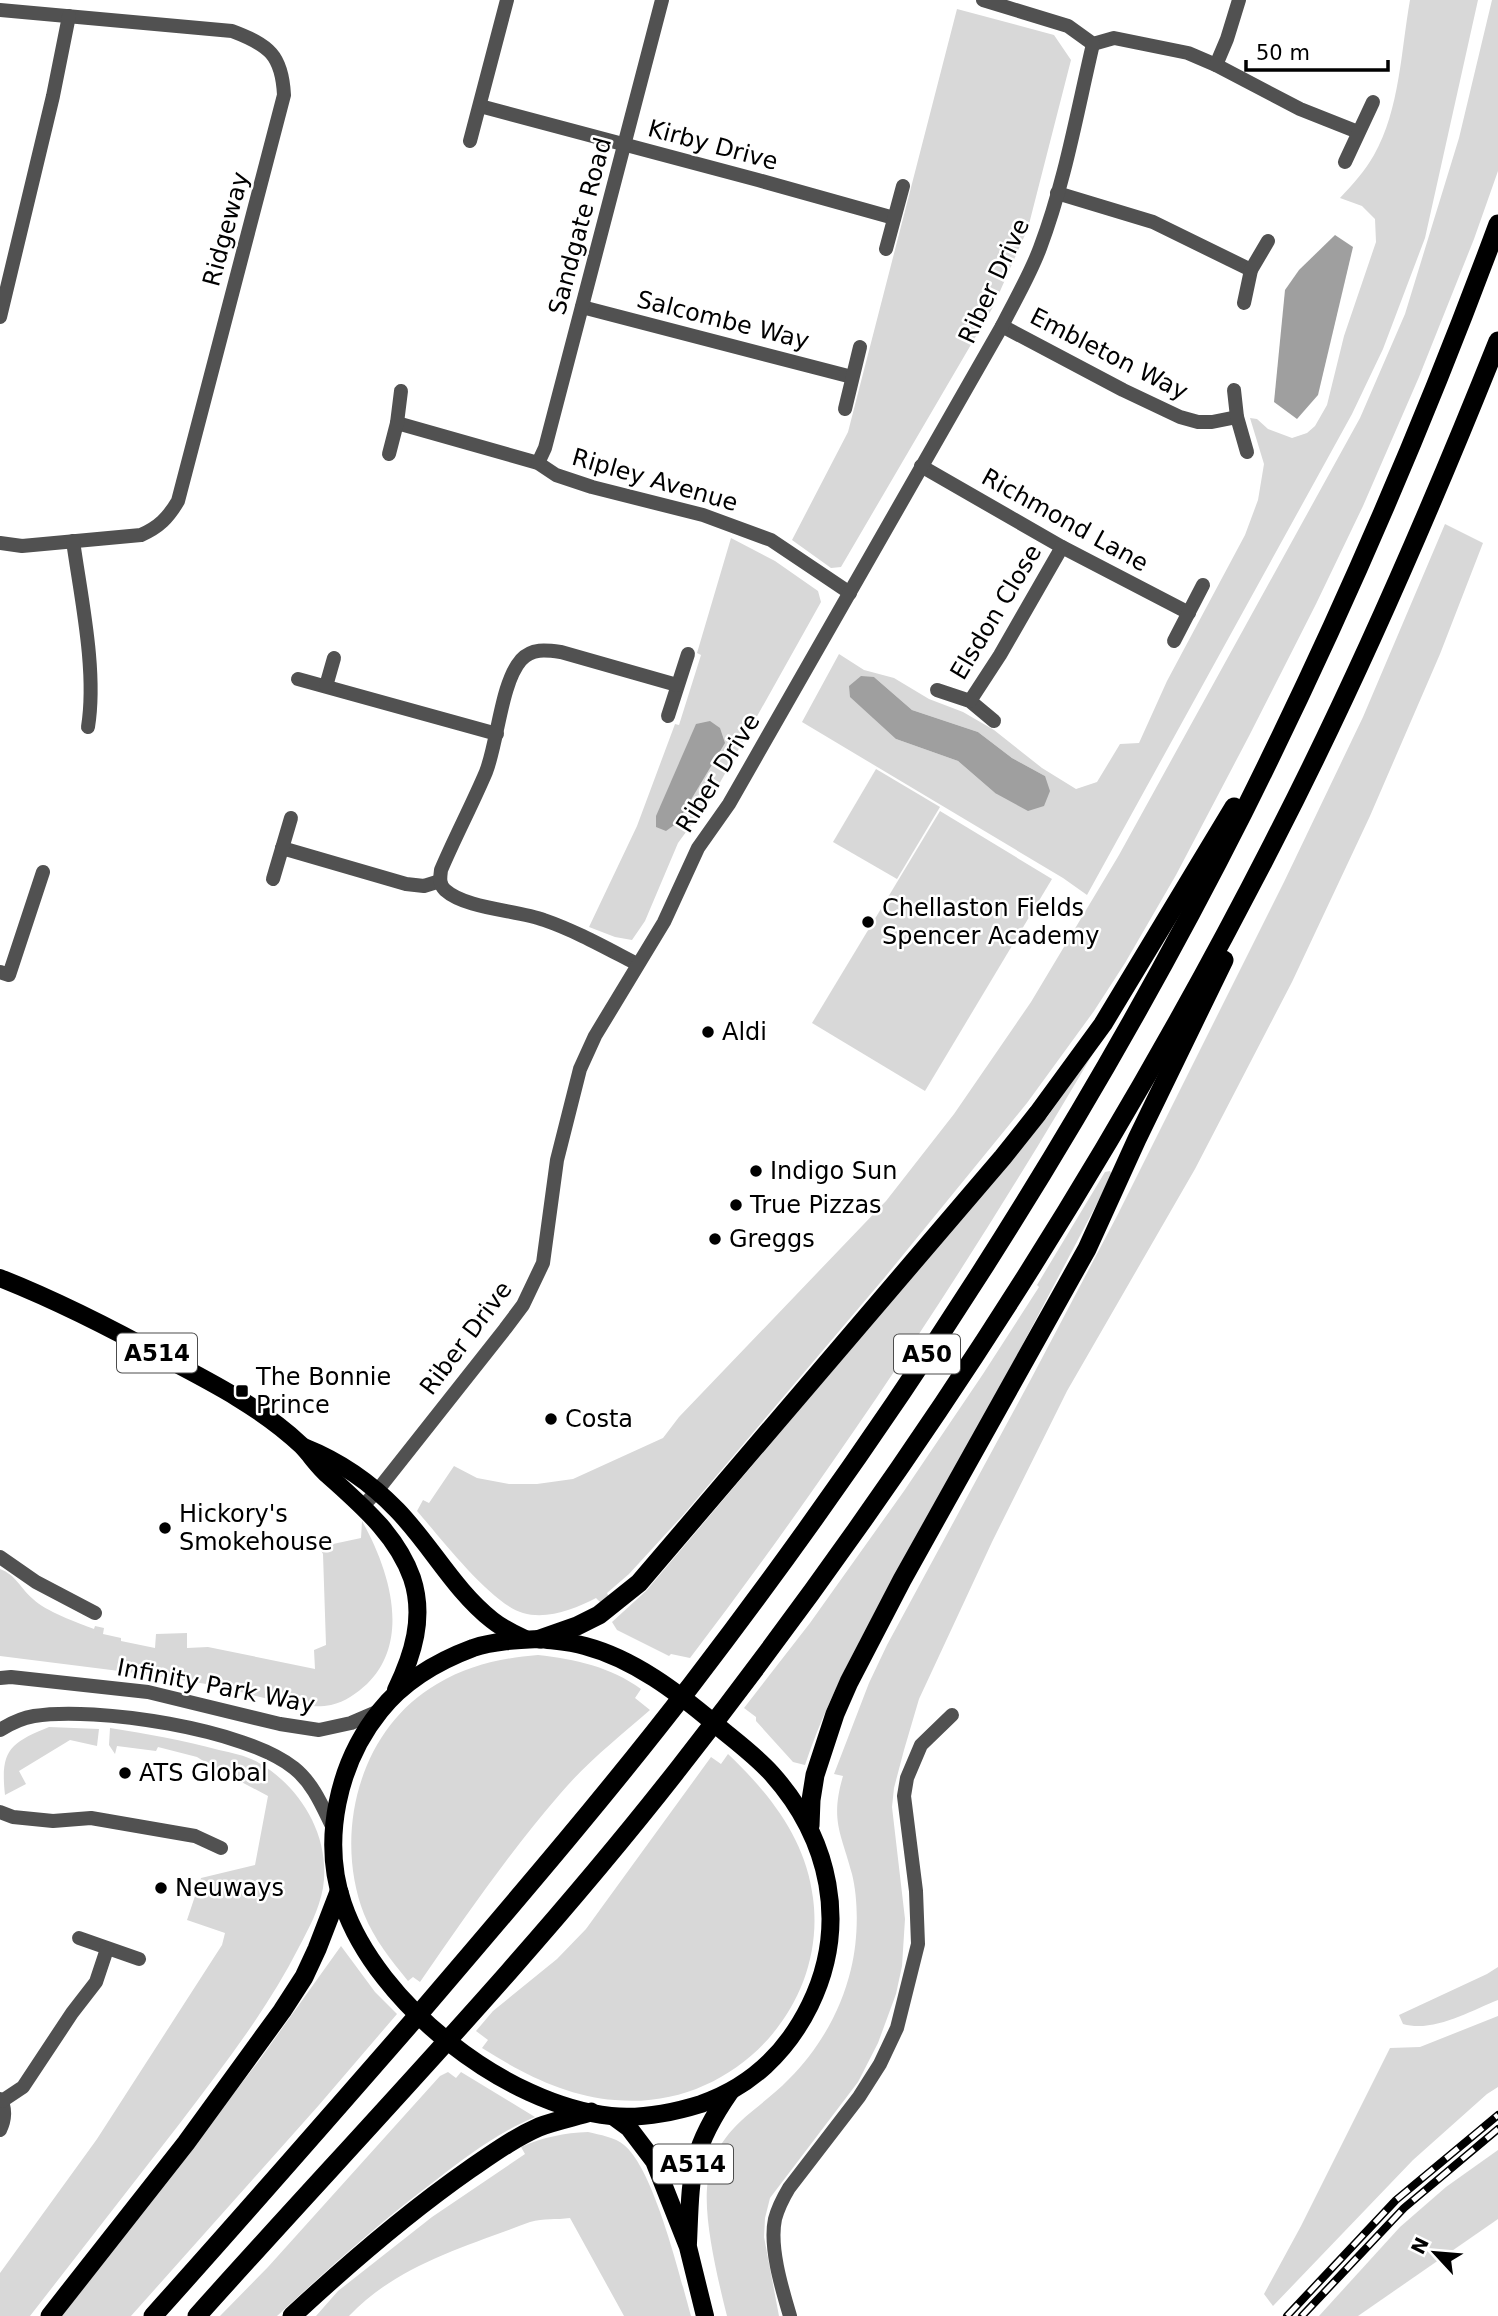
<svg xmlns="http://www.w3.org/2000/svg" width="1498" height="2316" font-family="'DejaVu Sans',sans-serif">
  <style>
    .green { fill: #d8d8d8; fill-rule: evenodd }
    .water { fill: #9f9f9f }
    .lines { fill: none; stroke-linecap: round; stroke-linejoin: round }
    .minor { stroke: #515151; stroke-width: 14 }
    .tertiary { stroke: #515151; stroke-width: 14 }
    .primary { stroke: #000; stroke-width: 18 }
    .trunk { stroke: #000; stroke-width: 19 }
    .rail-casing { stroke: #000; stroke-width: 8 }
    .rail { stroke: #fff; stroke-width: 5; stroke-dasharray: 16; stroke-linecap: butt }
    .poi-dot { fill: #000; stroke: #fff; stroke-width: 2.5 }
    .labels { text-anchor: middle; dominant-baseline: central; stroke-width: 5; stroke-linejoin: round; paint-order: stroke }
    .shield { fill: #fff; stroke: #4c4c4c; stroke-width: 2 }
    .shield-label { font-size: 23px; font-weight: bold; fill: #000 }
    .street-label { font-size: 24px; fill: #000; stroke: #fff }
    .poi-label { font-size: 24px; fill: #000; stroke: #fff; text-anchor: start }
  </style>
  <rect width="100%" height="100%" fill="#fff"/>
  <!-- green -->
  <g class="green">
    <path d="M1410,0h68l-53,238 -42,111 -31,65 -265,481 -24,-17 -261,-156 37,-68 25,16 30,8 35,21 34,13 31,18 48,38 34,21 21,-7 23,-38 19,-1 28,-62 78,-146 13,-35 6,-36 -14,-46 7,1 11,10 24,9 15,-5 8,-7 12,-21 17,-69 32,-94 -1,-23 -13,-13 -22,-8c13,-14 25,-27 34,-43 26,-46 27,-105 36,-155zM874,677l38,33 66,22 34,26 33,18 -50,17 -37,-32 -62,-22z"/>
    <path d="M1492,0h6v171l-24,68 -55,138 -56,129 -47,98 -67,132 -73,139 -51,88 -31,48 -67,92 -142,174 -201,237 -55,60 -22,19 3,6 -9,4 -5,-5c-21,11 -49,22 -73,15 -32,-9 -83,-76 -106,-102l6,-11 6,3 25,-37 23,12 32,6h28l36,-5 90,-41 16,-21 207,-216 68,-87 77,-112 88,-147 241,-437 45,-104 54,-176z"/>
    <path d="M957,9l97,26 17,25 -43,168 -35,79 -152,260 -10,1 -39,-28 56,-108z"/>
    <path d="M1445,524l38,19 -43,111 -70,162 -78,166 -97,187 -128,222 -75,151 -73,157 -15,51 -10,38 -2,19 13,112 -3,47 -6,28 -18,49 -20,39 -88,116 -5,20 -1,19 15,79h-52c-9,-36 -25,-101 -19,-136 10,-54 47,-66 81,-101 30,-30 52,-68 62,-110 7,-28 8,-67 1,-95 -11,-42 -22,-53 -9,-98l-9,-2 35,-91 18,-38 144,-266 87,-165 166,-332 79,-165z"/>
    <path d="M731,538l44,23 43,30 3,11 -108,193 -35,48 -33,78 -13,19 -17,-3 -26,-10 48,-101 38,-102 4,1 22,-70 -4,-2z"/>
    <path d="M876,769l64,38 -43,72 -64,-37z"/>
    <path d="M940,811l112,68 -127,212 -113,-68z"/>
    <path d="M1101,1040c-125,214 -261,421 -411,618l-19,-4 -2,2 -52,-26 -5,-8 34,-31 402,-475z"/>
    <path d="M1110,1171l2,4c-58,110 -115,220 -176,329 -47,85 -100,169 -131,261l-12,-3 -37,-41v-4l-12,-9 66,-85 94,-132 79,-117 56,-87 -2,-2 68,-113z"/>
    <path d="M362,1521c27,48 50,119 5,163 -10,9 -22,18 -36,21 -31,7 -91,-15 -125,-21 -68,-12 -137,-19 -206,-28v-87c16,6 21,20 33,30 12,12 45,24 61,30l1,-3 9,2 -1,6 18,4v3l34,7 1,-14 31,-1v15l21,-1 107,22 -1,-19 12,-5 -3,-91 -4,-7 42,-9z"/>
    <path d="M538,1655c37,4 73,12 103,34l-6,9 15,12c-31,27 -64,53 -90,84 -51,59 -96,124 -140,188l-7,-5 -5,4c-17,-21 -34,-42 -44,-67 -31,-80 -5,-185 73,-230 32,-19 65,-26 101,-29z"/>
    <path d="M49,1727l50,2 -2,17 -27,-6 -51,31 7,13 -21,11c-5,-45 5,-52 44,-68z"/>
    <path d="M110,1728c37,6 73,12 109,22 13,3 29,6 40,13 43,25 72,75 64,125 -4,22 -14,40 -24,59 -33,65 -78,122 -122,180 -49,63 -98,126 -147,189h-30v-43l97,-134 125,-194 3,-12 -38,-13 14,-42 54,-13 13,-69 -55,-29 -16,-10 -39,-10 -2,4 -39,-5 -2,8 -6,-9z"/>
    <path d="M728,1754c41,39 78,85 85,144 15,113 -85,213 -198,202 -49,-4 -92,-26 -133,-52l6,-8 -12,-9 17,-20 64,-52 29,-30 125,-172 10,7z"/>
    <path d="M341,1946l34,46 22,22 -78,91 -188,211h-69l196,-254z"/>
    <path d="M1498,1967v33c-28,11 -65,33 -95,24l-4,-9 88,-41z"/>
    <path d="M1498,2016v71l-11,7 -74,66 -140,146 -9,-12 37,-68 89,-178 30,-1z"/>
    <path d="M448,2072l8,6 5,-6 74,45c-36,15 -68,39 -99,63 -56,42 -108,89 -159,136h-57l48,-49 172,-191z"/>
    <path d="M588,2132c12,3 27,5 36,13 30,24 56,132 67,171h-67l-54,-98c-14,2 -26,0 -40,4 -63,24 -133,43 -181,94h-33l22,-25 94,-74 93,-63 -4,-7c23,-10 43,-14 67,-15z"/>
    <path d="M1498,2150v69l-140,97h-39l81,-89 46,-40z"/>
  </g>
  <!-- water -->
  <g class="water">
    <path d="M1335,235l18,12 -35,148 -21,24 -23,-17 11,-112 14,-20z"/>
    <path d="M861,676l13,1 38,33 66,22 34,26 33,18 5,15 -6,15 -16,5 -33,-18 -37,-32 -62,-22 -46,-42 -1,-11z"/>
    <path d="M710,721l10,7 5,15 -48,80 -11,8 -10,-4v-11l40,-92z"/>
  </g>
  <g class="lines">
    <!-- minor -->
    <g class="minor">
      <path d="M983,0l85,26 25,18 21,-6 74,15 28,12 84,44 58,23"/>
      <path d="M0,10l232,21c37,14 50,24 52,64l-106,406c-10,17 -19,26 -37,34l-119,11 -22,-3"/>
      <path d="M1216,65l11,-26 12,-39"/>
      <path d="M480,106l278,74 136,38"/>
      <path d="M470,141l37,-141"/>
      <path d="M1345,162l28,-60"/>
      <path d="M1057,193l96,29 98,48"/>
      <path d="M886,249l17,-63"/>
      <path d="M1244,303l7,-33 17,-29"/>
      <path d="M582,307l270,70"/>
      <path d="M0,317l53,-221 16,-80"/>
      <path d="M1002,326l121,64 57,27 18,5h14l25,-5"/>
      <path d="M1234,390l3,27 10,35"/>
      <path d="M845,409l15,-62"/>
      <path d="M397,423l141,40 18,12 36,12 111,28 68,25 79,53"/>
      <path d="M389,454l8,-31 4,-32"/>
      <path d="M538,463l7,-15 117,-448"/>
      <path d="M921,466l141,81 127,66"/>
      <path d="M73,541c8,57 24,130 15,186"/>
      <path d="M1174,641l29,-56"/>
      <path d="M298,679l199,55"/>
      <path d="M326,686l8,-28"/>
      <path d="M937,690l33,11 24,20"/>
      <path d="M970,701l30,-46 62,-108"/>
      <path d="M668,716l20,-62"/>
      <path d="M282,848l124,36 18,2 16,-5"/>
      <path d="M273,879l18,-61"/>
      <path d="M637,964c-31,-16 -61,-33 -93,-44 -27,-10 -78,-11 -99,-30 -6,-6 -5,-12 -4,-20 14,-33 31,-65 45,-98 12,-31 15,-89 35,-112 11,-12 25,-10 40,-8l116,33"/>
      <path d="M0,972l9,3 34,-103"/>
      <path d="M363,1506l14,-15 128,-162 18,-24 20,-42 14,-103 23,-91 15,-33 69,-114 34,-74 31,-44 273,-478c13,-26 28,-51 38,-78 25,-66 37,-136 53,-204"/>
      <path d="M0,1557l36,25 59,31"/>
      <path d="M0,1812l13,5 40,4 38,-3 104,18 26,12"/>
      <path d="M79,1938l60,21"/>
      <path d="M0,2099c6,9 5,21 0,31"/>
      <path d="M2,2101l21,-14 49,-74 24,-31 11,-33"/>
      <path d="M790,2316c-8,-27 -21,-69 -15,-97 3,-11 8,-21 14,-31l70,-91 21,-33 17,-36 21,-84 -2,-53 -12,-95 3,-18 14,-33 31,-30"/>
    </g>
    <!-- tertiary -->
    <g class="tertiary">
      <path d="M0,1678l11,-1 137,15 132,32 39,6 32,-7 28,-12"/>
      <path d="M0,1730c11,-7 22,-12 34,-14 61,-10 212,13 260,52 20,16 29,40 40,62"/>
    </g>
    <!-- primary -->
    <g class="primary">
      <path d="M0,1278c58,23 113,51 167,81 46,24 96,50 134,86 10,10 17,22 28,31 32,29 68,59 83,102 13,39 1,77 -16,112"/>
      <path d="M304,1447c35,14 67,36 93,63 34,35 57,80 95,110 10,8 22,14 33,19"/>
      <path d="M540,1639c15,2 31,3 45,7 49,13 92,46 130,78 19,16 40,31 57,50 58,65 77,151 38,231 -23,47 -60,82 -109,99 -29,9 -60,15 -90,12 -105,-11 -234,-112 -268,-212 -22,-64 -5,-141 37,-193 23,-29 58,-50 93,-63 21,-7 45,-8 67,-9z"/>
      <path d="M614,2117l15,11 25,33 34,86 17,69"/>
      <path d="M688,2243c3,-68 1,-92 42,-151"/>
    </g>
    <!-- trunk -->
    <g class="trunk">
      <path d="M540,1639l37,-13 22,-11 40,-32 364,-426 35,-44 65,-89 131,-217"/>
      <path d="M810,1826l1,-26 4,-25 20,-61 14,-32 53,-102 185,-331 50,-110 87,-179"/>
      <path d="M50,2316l136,-173 96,-132 22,-34 13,-28 22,-57"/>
      <path d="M153,2316c90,-100 178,-201 266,-302 93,-109 186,-217 273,-330 209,-273 396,-564 551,-871 96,-192 181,-389 255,-589"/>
      <path d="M197,2316c162,-181 332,-356 482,-548 226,-289 427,-598 594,-925 84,-163 157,-332 225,-502"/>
      <path d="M292,2316c56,-52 115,-103 178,-147 22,-15 44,-31 69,-42 16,-6 35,-10 52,-15"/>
    </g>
    <!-- rail casing -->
    <g class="rail-casing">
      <g id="rail">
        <path d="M1287,2316l109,-116 102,-85"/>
        <path d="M1302,2316l102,-108 94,-79"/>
      </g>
    </g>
    <!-- rail -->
    <use href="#rail" class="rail"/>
  </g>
  <!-- markers -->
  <g class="poi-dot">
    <circle cx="868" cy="922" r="7"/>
    <circle cx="708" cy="1032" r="7"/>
    <circle cx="756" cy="1171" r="7"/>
    <circle cx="736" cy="1205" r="7"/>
    <circle cx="715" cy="1239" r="7"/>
    <rect x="235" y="1384" width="14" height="14" rx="3.5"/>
    <circle cx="551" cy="1419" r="7"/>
    <circle cx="165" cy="1528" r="7"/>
    <circle cx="125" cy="1773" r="7"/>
    <circle cx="161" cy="1888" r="7"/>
  </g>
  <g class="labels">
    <!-- shield labels -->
    <g class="shield">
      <rect x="117" y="1333.5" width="80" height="39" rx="5"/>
      <rect x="894" y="1334.5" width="66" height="39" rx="5"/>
      <rect x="653" y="2144.5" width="80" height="39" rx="5"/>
    </g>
    <g class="shield-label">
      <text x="157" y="1353">A514</text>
      <text x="927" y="1354">A50</text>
      <text x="693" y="2164">A514</text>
    </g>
    <!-- street labels -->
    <g class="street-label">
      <text transform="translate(713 145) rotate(15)">Kirby Drive</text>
      <text transform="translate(580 226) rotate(-75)">Sandgate Road</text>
      <text transform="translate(226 229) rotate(-75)">Ridgeway</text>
      <text transform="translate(994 281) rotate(-65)">Riber Drive</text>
      <text transform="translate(723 320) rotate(14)">Salcombe Way</text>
      <text transform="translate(1109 354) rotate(27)">Embleton Way</text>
      <text transform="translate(655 480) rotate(16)">Ripley Avenue</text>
      <text transform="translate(1065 520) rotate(29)">Richmond Lane</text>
      <text transform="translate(996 612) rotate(-59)">Elsdon Close</text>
      <text transform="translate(718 773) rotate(-58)">Riber Drive</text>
      <text transform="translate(466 1338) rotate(-53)">Riber Drive</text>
      <text transform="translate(216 1686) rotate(11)">Infinity Park Way</text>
    </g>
    <!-- poi labels -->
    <g class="poi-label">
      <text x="882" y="908">Chellaston Fields<tspan x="882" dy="28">Spencer Academy</tspan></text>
      <text x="722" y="1032">Aldi</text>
      <text x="770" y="1171">Indigo Sun</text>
      <text x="750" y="1205">True Pizzas</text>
      <text x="729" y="1239">Greggs</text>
      <text x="256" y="1377">The Bonnie<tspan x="256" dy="28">Prince</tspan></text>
      <text x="565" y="1419">Costa</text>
      <text x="179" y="1514">Hickory's<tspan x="179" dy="28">Smokehouse</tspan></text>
      <text x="139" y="1773">ATS Global</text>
      <text x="175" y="1888">Neuways</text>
    </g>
  </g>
  <!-- north arrow -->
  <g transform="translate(1435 2253) rotate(296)" stroke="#ffffff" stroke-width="5" paint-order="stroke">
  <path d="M0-5L12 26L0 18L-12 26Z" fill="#000000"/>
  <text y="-10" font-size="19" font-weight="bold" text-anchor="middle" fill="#000000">N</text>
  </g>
  <!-- scale -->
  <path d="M1246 60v10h142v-10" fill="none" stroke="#000000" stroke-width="3.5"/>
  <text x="1256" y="60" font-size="21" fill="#000000" stroke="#ffffff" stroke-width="5" paint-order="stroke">50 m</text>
</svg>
